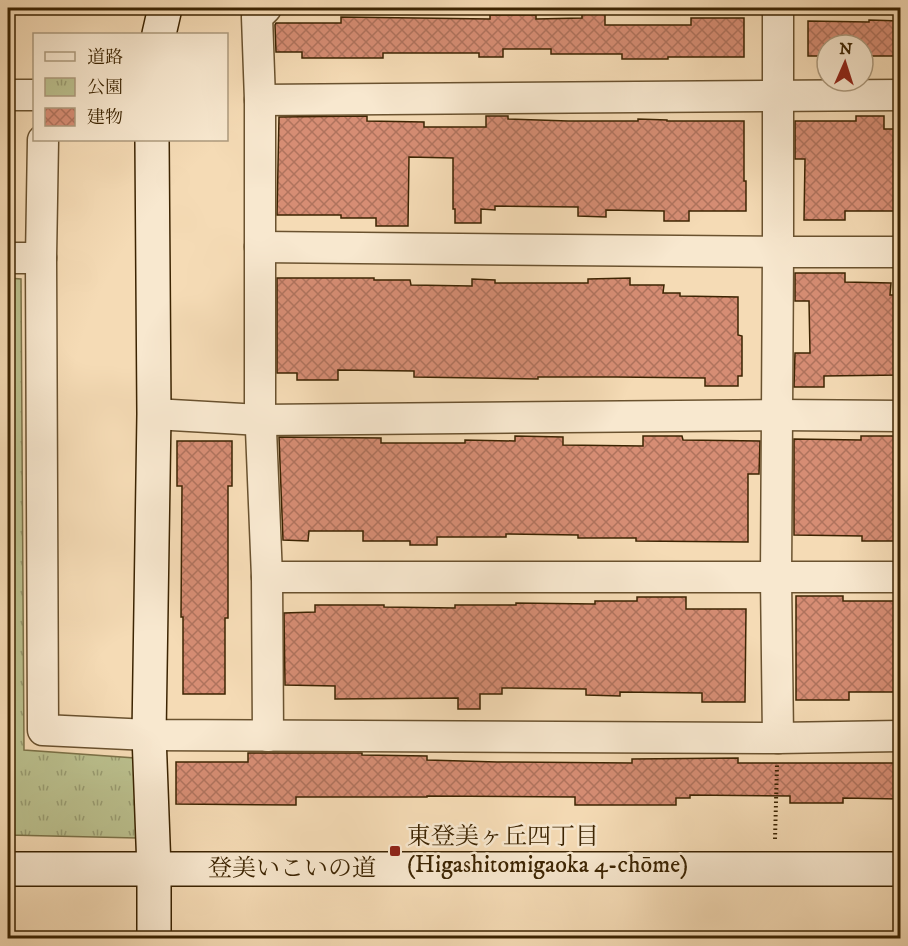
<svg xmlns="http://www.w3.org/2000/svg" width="908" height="946" font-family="'IM FELL DW Pica','Noto Serif JP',serif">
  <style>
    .park { fill: url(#park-tufts); stroke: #7c7248; stroke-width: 1.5 }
    .building { fill: url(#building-cross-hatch); stroke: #3c2402; stroke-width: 1.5 }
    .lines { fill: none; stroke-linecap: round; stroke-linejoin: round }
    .street-casing { stroke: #6a522f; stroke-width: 33 }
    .secondary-casing { stroke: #3c2402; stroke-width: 36 }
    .path { stroke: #3c2402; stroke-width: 4; stroke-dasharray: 1.5 3; stroke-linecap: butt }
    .street { stroke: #f8e8cf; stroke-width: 30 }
    .secondary { stroke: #f8e8cf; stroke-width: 33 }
    .poi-dot { fill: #8f2418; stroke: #f8e8cf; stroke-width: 2 }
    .labels { text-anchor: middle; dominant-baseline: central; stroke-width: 5; stroke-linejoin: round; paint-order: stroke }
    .poi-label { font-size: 24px; fill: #3c2402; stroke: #f8e8cf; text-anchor: start }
    .street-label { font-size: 24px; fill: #3c2402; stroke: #f8e8cf }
  </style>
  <defs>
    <pattern id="park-tufts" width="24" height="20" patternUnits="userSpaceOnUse" patternTransform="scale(1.5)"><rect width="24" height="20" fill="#bbc08e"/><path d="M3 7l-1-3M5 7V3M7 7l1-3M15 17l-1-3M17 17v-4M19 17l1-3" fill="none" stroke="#999c72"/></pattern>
    <pattern id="building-cross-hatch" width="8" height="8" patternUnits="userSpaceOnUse" patternTransform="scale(1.5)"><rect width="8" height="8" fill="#d68d74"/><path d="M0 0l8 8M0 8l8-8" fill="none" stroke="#af735d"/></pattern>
  </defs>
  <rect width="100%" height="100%" fill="#f5dbb5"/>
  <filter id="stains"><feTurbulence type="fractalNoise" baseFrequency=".00333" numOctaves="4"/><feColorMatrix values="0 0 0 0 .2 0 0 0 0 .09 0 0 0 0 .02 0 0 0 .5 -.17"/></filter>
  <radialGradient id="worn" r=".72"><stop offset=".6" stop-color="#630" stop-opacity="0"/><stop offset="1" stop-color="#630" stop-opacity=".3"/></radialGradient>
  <!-- park -->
  <path class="park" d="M8,278l13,1 3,471 111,8 2,80 -129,-3z"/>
  <!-- building -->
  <g class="building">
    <path d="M582,13h23v12h86v-7h53v39h-76v2h-46v-5h-71v-5h-48v8h-24v-4h-96v5h-81v-6h-26l-1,-27 1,-2h65v-6l149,2v-4h46v4l46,-1z"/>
    <path d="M869,20l31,1v35h-37v-11h-36v11h-19v-35l61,1z"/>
    <path d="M367,116v5l57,1v5h62v-11h22v3l60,2h70v-2l29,1v1h77v60h2v30h-57v10h-25v-10l-58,-1v7l-28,-1v-9l-83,-1v4l-14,-1v14h-26v-14h-2v-51l-44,-1 -1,69h-32v-8h-35v-3h-64l2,-98z"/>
    <path d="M856,116h28v13h16v82h-55v9h-41l1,-61h-10v-38h61z"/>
    <path d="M795,273h50v9l46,1 -1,12h8v40h2v40l-76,1v11h-30l1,-34h15l-1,-52h-14z"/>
    <path d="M277,278h97v2h36l1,5 61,1v-7l23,1v3h93v-4l42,-1v7h34l-1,8h17v3l58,1v38l4,1v40h-4v10h-33v-8l-89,-1h-78v2l-124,-2v-6l-76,-1v10h-41v-7h-20z"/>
    <path d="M515,436l48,1v8l80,1v-10h39l1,4 77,1 -1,33h-11v68l-112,-1v-3h-58v-3l-72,-1v3h-69v8h-27v-4h-47v-10h-54l-1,10 -25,-1 -4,-103 102,1v5h84v-3l50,1z"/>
    <path d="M861,436h39v105h-38v-5l-68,-1v-96l67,1z"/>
    <path d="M177,441h55v45h-4v132h-3v76h-42v-77h-2l1,-131h-5z"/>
    <path d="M796,596h47v5h57v91h-51v8h-53z"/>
    <path d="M637,597h49v12h60l-1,93h-43v-9l-82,-1v4l-34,-1v-6l-84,-1v6h-22v15h-22v-11l-123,1v-13l-50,-1 -1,-72 31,-1v-7h69v2l71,1v-3h61v-2l79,1v-3h42z"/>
    <path d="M248,753h114v2l65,1v4l70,2 135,1v-4l106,-1v5h162v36l-57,-1v5h-53v-7l-100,-1v3h-14v7h-101v-8l-148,-1v1h-131v8l-120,-1v-42h72z"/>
  </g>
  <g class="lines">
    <!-- street casing -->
    <g class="street-casing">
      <g id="street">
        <path d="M266,8l-9,9 3,83v305l7,172 1,159"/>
        <path d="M8,95h26"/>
        <path d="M260,100l640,-5"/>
        <path d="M43,140l-2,118 2,472 106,5 629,3 122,-2"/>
        <path d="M260,247l518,5h122"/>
        <path d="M8,258h33"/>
        <path d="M154,414l107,6 517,-5 122,1"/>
        <path d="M267,577h633"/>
        <path d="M778,738l-2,-160 2,-326v-244"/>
      </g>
    </g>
    <!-- secondary casing -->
    <g class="secondary-casing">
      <g id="secondary">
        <path d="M159,34l6,-26"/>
        <path d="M152,140l2,274 -5,321 5,134v69"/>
        <path d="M8,869h892"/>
      </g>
    </g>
    <!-- path -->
    <g class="path">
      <path d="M8,338c2,6 2,17 0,23"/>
      <path d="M775,839l2,-74"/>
    </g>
    <!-- street -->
    <use href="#street" class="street"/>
    <!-- secondary -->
    <use href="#secondary" class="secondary"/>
  </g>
  <!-- markers -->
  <rect class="poi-dot" x="389" y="845" width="12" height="12" rx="3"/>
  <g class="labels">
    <!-- poi labels -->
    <g class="poi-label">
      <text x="407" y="837">東登美ヶ丘四丁目<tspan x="407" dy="28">(Higashitomigaoka 4-chōme)</tspan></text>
    </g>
    <!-- street labels -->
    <g class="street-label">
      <text x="292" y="869">登美いこいの道</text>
    </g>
  </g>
  <!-- margin -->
  <rect width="908" height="946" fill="none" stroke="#f5dbb5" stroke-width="30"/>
  <rect x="9" y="9" width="890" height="928" fill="none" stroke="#3c2402" stroke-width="3"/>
  <rect x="15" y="15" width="878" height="916" fill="none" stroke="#3c2402" stroke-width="1.5"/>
  <!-- legend -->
  <rect x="33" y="33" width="195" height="108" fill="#f8e8cf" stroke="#ad9a7d" stroke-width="1.5"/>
  <rect x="45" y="52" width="30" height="9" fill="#f8e8cf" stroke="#ad9a7d" stroke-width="1.5"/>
  <text x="87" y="63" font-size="18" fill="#3c2402">道路</text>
  <rect x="45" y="78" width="30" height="18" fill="url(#park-tufts)" stroke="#ad9a7d" stroke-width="1.5"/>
  <text x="87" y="93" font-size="18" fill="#3c2402">公園</text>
  <rect x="45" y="108" width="30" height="18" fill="url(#building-cross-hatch)" stroke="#ad9a7d" stroke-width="1.5"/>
  <text x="87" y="123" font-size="18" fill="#3c2402">建物</text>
  <!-- north arrow -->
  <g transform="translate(845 63) rotate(3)"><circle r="28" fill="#f8e8cf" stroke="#ad9a7d" stroke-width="1.5"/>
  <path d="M0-4.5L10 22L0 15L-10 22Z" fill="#8f2418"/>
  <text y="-9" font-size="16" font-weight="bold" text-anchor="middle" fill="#3c2402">N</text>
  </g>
  <rect width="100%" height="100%" filter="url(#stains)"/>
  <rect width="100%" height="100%" fill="url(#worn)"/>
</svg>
